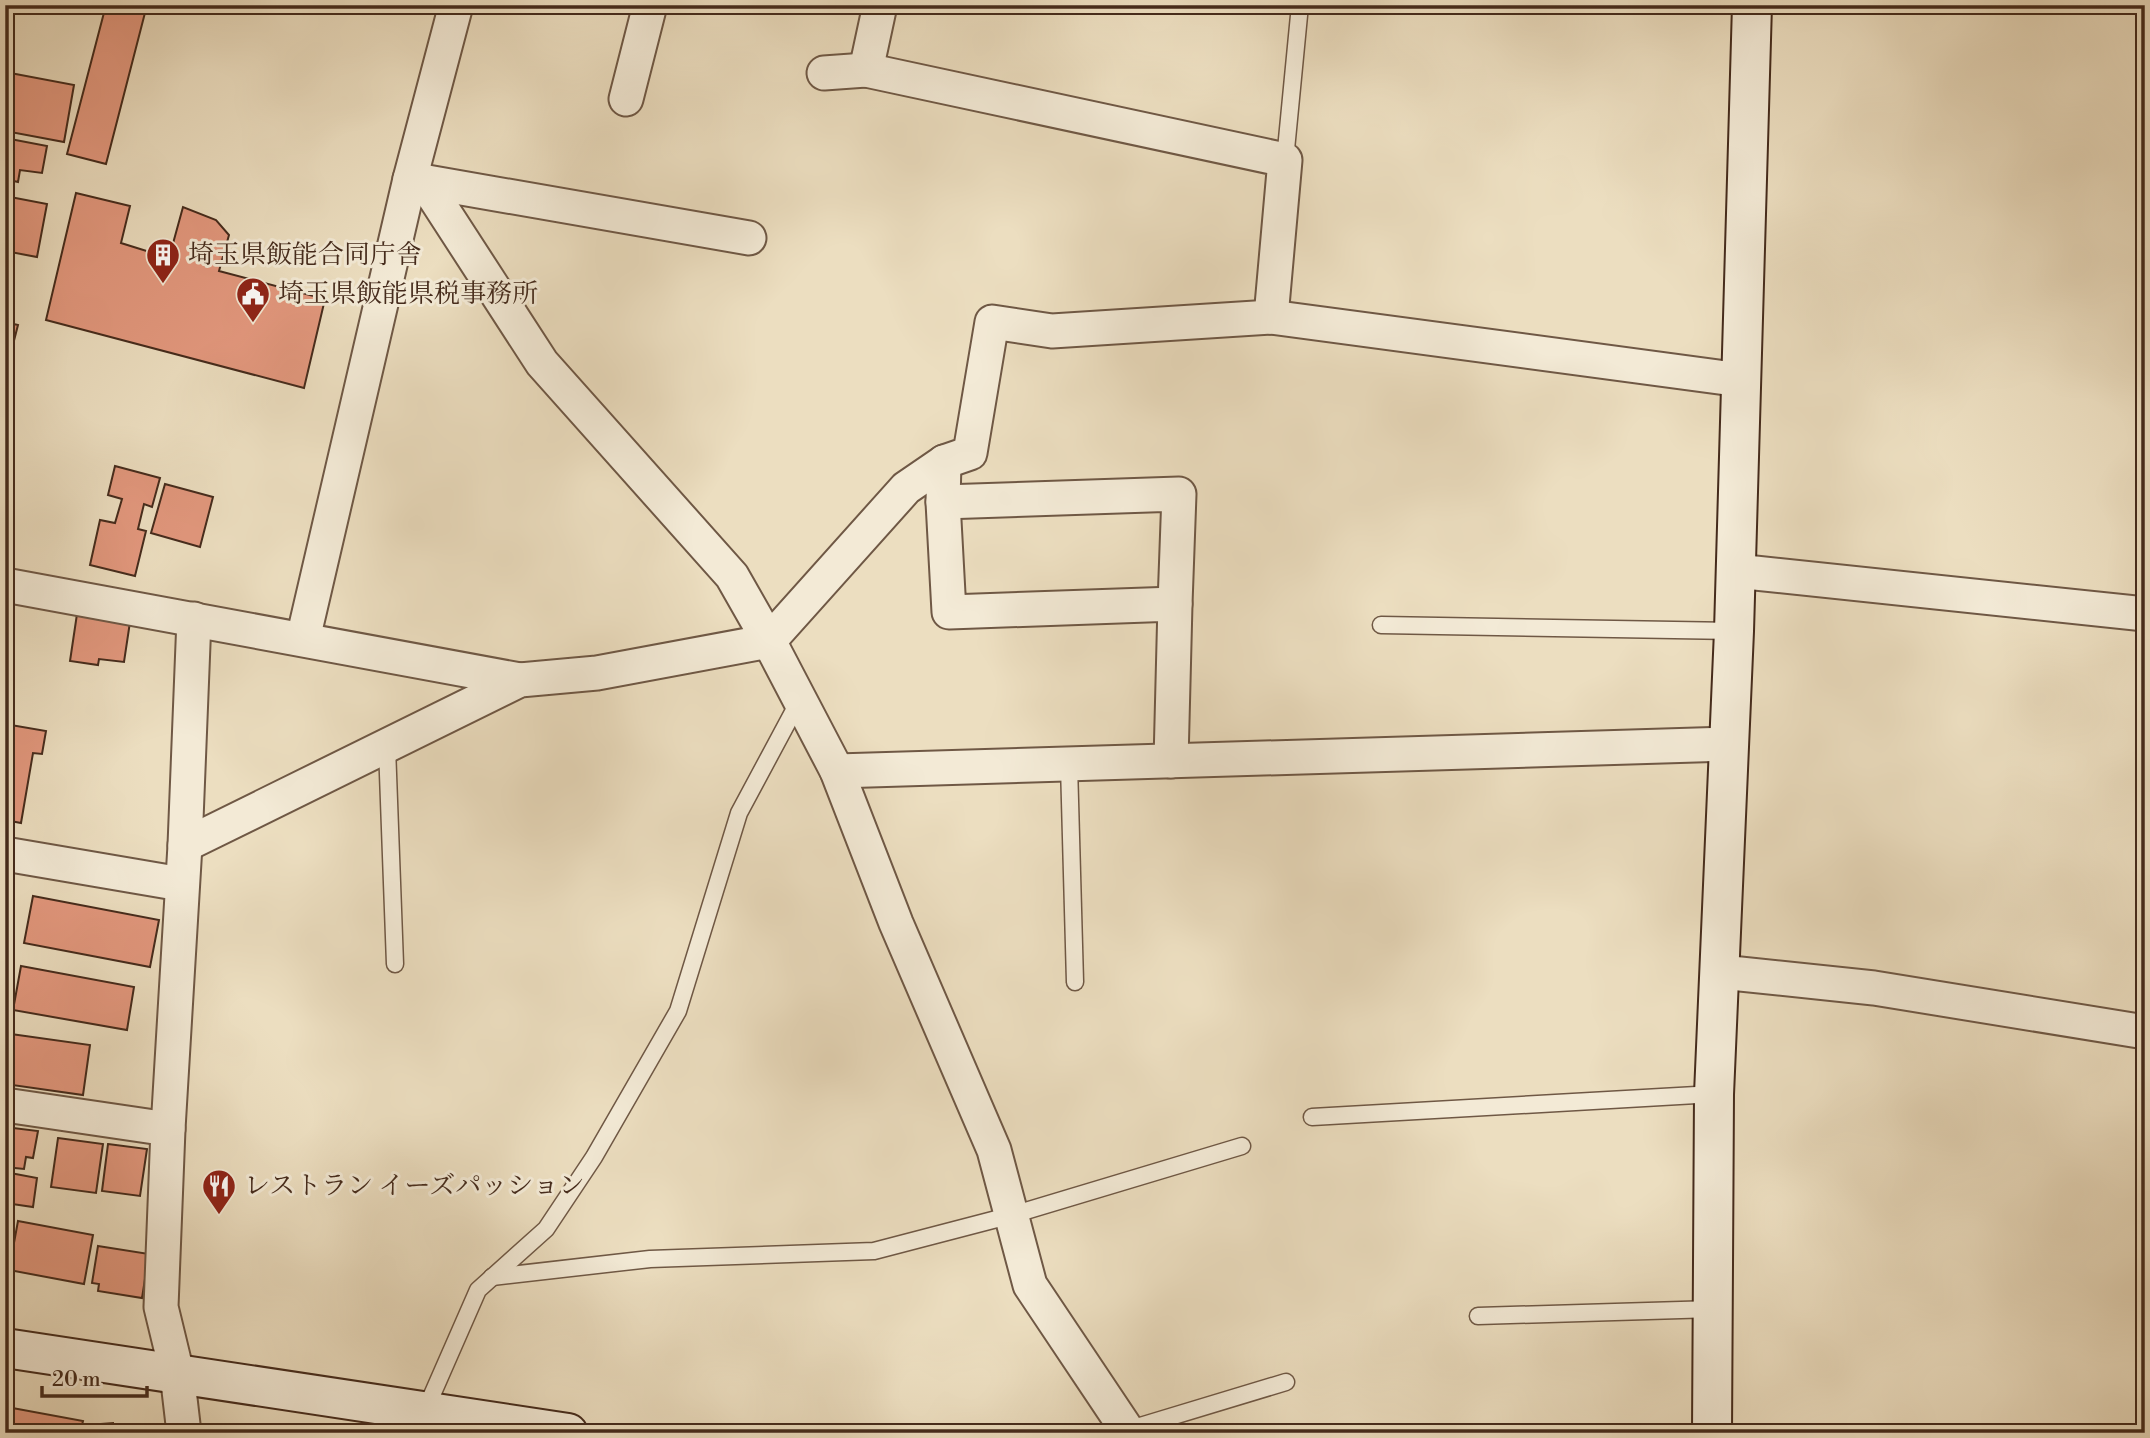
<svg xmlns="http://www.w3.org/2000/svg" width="2150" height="1438" font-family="'Libre Bodoni','Noto Serif JP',serif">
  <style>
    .building { fill: #e3987e; stroke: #452b1c; stroke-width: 2 }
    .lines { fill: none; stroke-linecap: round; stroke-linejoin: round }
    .lane-casing { stroke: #6f5845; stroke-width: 19 }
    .street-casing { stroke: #6f5845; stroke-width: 37 }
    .secondary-casing { stroke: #452b1c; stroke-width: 42 }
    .lane { stroke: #f3ead6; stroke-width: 16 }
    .street { stroke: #f3ead6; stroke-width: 33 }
    .secondary { stroke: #f3ead6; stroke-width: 38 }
    .labels { text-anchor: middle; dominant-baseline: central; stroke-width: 6; stroke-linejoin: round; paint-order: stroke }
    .poi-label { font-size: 26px; fill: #452b1c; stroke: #f3ead6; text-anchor: start }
  </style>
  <rect width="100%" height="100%" fill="#ecdec0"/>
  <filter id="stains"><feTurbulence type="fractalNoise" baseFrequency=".00286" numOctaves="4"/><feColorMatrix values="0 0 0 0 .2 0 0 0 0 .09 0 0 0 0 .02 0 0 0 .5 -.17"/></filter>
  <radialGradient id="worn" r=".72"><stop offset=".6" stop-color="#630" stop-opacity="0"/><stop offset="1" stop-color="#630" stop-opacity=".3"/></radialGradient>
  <!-- building -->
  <g class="building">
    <path d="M106,5h41l-41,159 -39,-10z"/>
    <path d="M5,72l69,13 -10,57 -59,-11z"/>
    <path d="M5,138l42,8 -5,27 -22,-3 -2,12 -13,-3z"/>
    <path d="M76,193l54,13 -9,37 48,15 14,-51 33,13 13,15 -10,36 106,28 -21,89 -258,-68z"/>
    <path d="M5,196l42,8 -10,53 -32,-6z"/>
    <path d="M5,322l13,3 -11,43h-2z"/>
    <path d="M115,466l45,12 -8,29 -8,-3 -6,25 8,2 -11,45 -45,-11 10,-45 15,3 7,-24 -14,-4z"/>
    <path d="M165,484l48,13 -13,50 -49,-14z"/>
    <path d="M77,614l53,8 -6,40 -25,-3 -1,6 -28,-4z"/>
    <path d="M5,724l41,7 -4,23 -9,-1 -12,70 -16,-3z"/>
    <path d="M33,896l126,24 -9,47 -126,-24z"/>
    <path d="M21,966l113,21 -7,43 -114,-20z"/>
    <path d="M11,1034l79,11 -7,50 -78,-11z"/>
    <path d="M5,1127l33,4 -5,27 -7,-1 -2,12 -19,-2z"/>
    <path d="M58,1138l45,6 -7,49 -45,-6z"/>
    <path d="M108,1144l39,5 -7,47 -38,-5z"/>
    <path d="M5,1172l32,6 -4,29 -28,-4z"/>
    <path d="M18,1221l75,14 -9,49 -75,-14z"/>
    <path d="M98,1246l51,8 -7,44 -44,-7 1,-7 -7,-1z"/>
    <path d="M7,1407l76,14 -3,12h-75z"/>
    <path d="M113,1423v3l20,-1v6l22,-3 6,5h-72l-1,-8z"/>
  </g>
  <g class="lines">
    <!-- lane casing -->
    <g class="lane-casing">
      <g id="lane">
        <path d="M1285,160l15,-155"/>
        <path d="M1381,625l353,6"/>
        <path d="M387,747l8,217"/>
        <path d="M1069,765l6,217"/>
        <path d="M1312,1117l402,-23"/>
        <path d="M492,1277l158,-18 224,-8 138,-36 230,-69"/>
        <path d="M1478,1316l236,-7"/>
        <path d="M425,1411l53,-121 68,-61 48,-72 84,-146 61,-198 60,-112"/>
        <path d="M1127,1430l159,-48"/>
      </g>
    </g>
    <!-- street casing -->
    <g class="street-casing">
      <g id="street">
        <path d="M880,5l-14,65 419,90 -14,157"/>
        <path d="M824,73l42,-3"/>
        <path d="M626,99l24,-94"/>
        <path d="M410,179l339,59"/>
        <path d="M424,181l118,182 190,213 37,65 68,130 59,152 98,227 36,135 99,148"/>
        <path d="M944,462l-1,40 6,110 226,-8 -4,157"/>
        <path d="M943,502l236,-8 -4,110"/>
        <path d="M1736,571l409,43"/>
        <path d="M5,585l515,95"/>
        <path d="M303,639l107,-460 46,-174"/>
        <path d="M837,771l892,-27"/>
        <path d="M185,845l335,-165 77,-7 172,-32 137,-153 38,-26 26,-9 22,-131 60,9 219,-14 470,63"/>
        <path d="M5,854l176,30"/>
        <path d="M1721,972l153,16 271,44"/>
        <path d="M5,1105l163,24"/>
        <path d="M184,1433l-7,-60 -16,-66 7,-178 17,-284 9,-226"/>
      </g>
    </g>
    <!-- secondary casing -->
    <g class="secondary-casing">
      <g id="secondary">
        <path d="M5,1348l563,85"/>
        <path d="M1712,1433l2,-339 20,-463 18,-626"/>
      </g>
    </g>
    <!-- lane -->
    <use href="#lane" class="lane"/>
    <!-- street -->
    <use href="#street" class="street"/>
    <!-- secondary -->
    <use href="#secondary" class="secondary"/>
  </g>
  <!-- icons -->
  <defs>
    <g id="building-pin" transform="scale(1.75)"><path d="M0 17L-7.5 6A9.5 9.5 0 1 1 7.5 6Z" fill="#8f2418" stroke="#f3ead6"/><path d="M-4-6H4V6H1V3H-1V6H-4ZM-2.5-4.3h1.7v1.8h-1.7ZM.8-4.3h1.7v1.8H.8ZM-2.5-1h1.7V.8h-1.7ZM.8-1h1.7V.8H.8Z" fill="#fff"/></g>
    <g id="civic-pin" transform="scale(1.75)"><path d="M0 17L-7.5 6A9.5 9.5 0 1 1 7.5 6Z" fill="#8f2418" stroke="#f3ead6"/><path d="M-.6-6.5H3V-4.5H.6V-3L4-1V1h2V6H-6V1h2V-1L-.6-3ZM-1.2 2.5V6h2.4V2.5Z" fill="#fff"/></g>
    <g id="restaurant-pin" transform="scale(1.75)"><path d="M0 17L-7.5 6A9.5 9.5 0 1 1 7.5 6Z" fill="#8f2418" stroke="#f3ead6"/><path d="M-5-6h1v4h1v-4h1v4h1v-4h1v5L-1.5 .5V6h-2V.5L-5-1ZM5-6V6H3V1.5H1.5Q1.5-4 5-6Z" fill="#fff"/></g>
  </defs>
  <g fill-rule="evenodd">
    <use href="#building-pin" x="163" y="255"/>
    <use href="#civic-pin" x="253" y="294"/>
    <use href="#restaurant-pin" x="219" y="1186"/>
  </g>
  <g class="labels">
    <!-- poi labels -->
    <g class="poi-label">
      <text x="188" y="255">埼玉県飯能合同庁舎</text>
      <text x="278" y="294">埼玉県飯能県税事務所</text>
      <text x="244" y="1186">レストラン イーズパッション</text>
    </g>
  </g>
  <!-- margin -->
  <rect width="2150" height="1438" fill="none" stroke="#ecdec0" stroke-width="28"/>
  <rect x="7" y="7" width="2136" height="1424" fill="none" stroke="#452b1c" stroke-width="3.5"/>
  <rect x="14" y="14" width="2122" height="1410" fill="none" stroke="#452b1c" stroke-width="2"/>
  <!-- scale -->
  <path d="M42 1386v10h105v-10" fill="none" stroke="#452b1c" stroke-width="3.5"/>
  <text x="52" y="1386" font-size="21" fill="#452b1c" stroke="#f3ead6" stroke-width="5" paint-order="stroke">20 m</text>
  <rect width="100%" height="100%" filter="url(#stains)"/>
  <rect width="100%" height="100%" fill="url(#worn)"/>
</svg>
